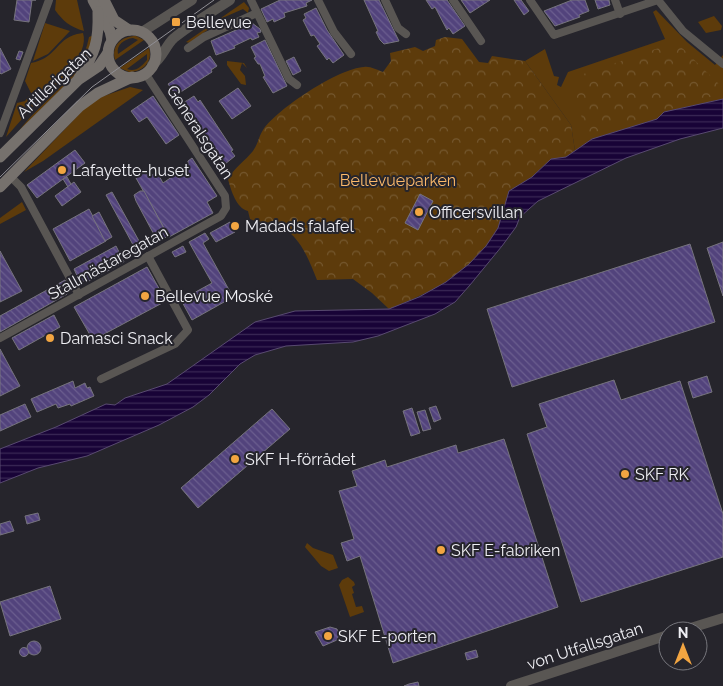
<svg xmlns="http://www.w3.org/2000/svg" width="723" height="686" font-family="Raleway,sans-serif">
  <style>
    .green { fill: #5d3b0b; fill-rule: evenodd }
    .park { fill: url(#park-crowns) }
    .water { fill: url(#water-rules); stroke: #584a70 }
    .building { fill: url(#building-back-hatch); stroke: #76747d }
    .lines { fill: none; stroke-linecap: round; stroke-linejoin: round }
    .minor { stroke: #595653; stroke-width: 8 }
    .tertiary { stroke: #595653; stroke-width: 10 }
    .secondary { stroke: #76716d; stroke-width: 11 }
    .tram { stroke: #908f95; stroke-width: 1 }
    .poi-dot { fill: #f2a541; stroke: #26252c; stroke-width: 2 }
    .labels { text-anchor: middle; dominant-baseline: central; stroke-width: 4; stroke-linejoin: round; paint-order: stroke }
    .poi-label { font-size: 16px; fill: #efeff4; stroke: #26252c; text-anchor: start }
    .street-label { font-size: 16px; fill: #efeff4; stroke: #26252c }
    .park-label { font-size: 16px; fill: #fcb96a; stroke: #26252c }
  </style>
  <defs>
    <pattern id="park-crowns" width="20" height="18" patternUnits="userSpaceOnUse" patternTransform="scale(1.25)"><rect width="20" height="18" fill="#5d3b0b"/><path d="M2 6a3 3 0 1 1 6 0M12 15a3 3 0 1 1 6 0" fill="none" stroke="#75582f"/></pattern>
    <pattern id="water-rules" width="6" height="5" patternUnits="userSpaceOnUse" patternTransform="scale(1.25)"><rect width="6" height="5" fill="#180337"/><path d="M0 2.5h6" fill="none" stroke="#3a2855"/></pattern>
    <pattern id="building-back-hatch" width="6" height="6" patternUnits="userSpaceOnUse" patternTransform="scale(1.25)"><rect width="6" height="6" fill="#52437c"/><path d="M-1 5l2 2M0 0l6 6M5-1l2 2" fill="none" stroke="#6b5e8f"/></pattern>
  </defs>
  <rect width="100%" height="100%" fill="#26252c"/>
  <!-- green -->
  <g class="green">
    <path d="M56,0h21l7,31c-14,-4 -21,-10 -29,-21z"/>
    <path d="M244,2l5,6 -1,5 -5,-4 -25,11 3,6c-14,0 -20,11 -31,17l-4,-1z"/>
    <path d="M656,10l31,32 28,23 8,-10v44l-59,13 -7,7 -65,20 -17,12 -4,-26 -46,-64 20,-12 9,27 5,1 -2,8 4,2 7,-15 97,-33 -12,-27z"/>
    <path d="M714,16l8,10 -1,4 -15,3 -8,-11z"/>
    <path d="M45,23l25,8 -22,23 -15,7z"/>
    <path d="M77,34l6,-1c7,21 -26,52 -40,64l-12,-4 -6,-12 6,-18c26,-5 24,-23 46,-29z"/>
    <path d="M96,34l-12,32 -68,69c25,-36 65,-54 73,-98z"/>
    <path d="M136,36l8,4 -29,20c-4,-15 7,-24 21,-24zM133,38l5,2 -20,14c-2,-9 6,-15 15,-16z"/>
    <path d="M149,48c4,14 -6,24 -20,24l-9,-4zM147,54v6c-6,7 -11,12 -20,9z"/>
    <path d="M227,61l17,2 3,5 -5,-5 -2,7 5,6 1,9 -5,-1 -14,-19z"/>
    <path d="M130,87l13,3 -100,71 -19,11 63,-66 14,-9z"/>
    <path d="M29,96l1,3 5,2 1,-2 2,2 -32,36 11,-34 8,-2z"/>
    <path d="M22,202l4,8 -26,14v-6z"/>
    <path d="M307,543l6,5 20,7 5,13 -9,3 -8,-5 -16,-19z"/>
    <path d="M348,577l6,5 1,3 -3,2 2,6 -2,1 4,13 6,-1 2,6 -14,5 -11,-32 3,-5z"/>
  </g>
  <!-- park -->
  <g class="park">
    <path d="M445,37l17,2 17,23 9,1 4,-7 33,5 46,64 4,26 -9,6 -15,2 -19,18 -23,14c-4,12 -6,26 -11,37 -18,42 -69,65 -109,81l-17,-16 -19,-14 -36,1c-9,-22 -18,-49 -44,-56 -8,-3 -15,-1 -23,-5l-2,-8c-12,-3 -17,-21 -20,-32 7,-12 17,-18 25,-28 5,-7 6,-15 10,-21 14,-21 76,-62 101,-63 6,-1 13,3 19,5l8,-11 -1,-8 25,-6 8,4 12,-5 1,-6z"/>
    <path d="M676,42l47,46v5l-137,42 -14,-57z"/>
  </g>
  <!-- water -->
  <path class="water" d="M723,99v29l-43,11 -54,19 -88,43 -18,16 -4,10 -14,19 -32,39 -15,17 -20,12 -57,22 -25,6 -67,4 -31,9 -15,9 -31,31 -16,12 -34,18 -72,31 -49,12 -38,15v-34l56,-22 50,-23 9,1 10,-7 42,-14 88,-62 40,-11 94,-2 30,-12 27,-15 23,-18 17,-18 12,-18 11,-37 23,-14 19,-18 15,-2 26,-18 65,-20 7,-7z"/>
  <!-- building -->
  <g class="building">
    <path d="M17,0h19h-4l-3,22 -15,-2z"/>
    <path d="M280,0h32l-6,3 1,3 -23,7 1,4 -11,5 -1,-3 -6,3 -6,-13z"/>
    <path d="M364,0h15l20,41 -15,3 -4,-4 -4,-8 2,-1z"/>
    <path d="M426,0h21l18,26 -12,8 -4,-6 -2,2 -12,-23 -3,2z"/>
    <path d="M461,0h29l-20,13z"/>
    <path d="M514,0h7l8,11 -5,4z"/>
    <path d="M572,0h13l4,11 -10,4 1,2 -25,9 -11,-15z"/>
    <path d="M595,0h14l1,5 -12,4z"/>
    <path d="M316,8l11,22 17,25 -11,8 -4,-5 -2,2 -10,-14 3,-2 -6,-9 -3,1 -8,-16 3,-2 -2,-4z"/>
    <path d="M252,23l8,6 1,3 -4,1 2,4 -7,3 -1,-2 -17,8 1,2 -19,7 -5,-14z"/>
    <path d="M265,40l22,46 -14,7 -10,-16 2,-1 -5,-12h-2l-4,-6 2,-1 -5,-10z"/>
    <path d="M0,48l11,21 -10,5 -1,-1z"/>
    <path d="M19,51l4,1 -3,8 -4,-1z"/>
    <path d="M210,56l7,10 -6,4 1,2 -36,23 -8,-11z"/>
    <path d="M294,57l7,14 -8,4 -7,-14z"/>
    <path d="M238,88l13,18 -19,13 -13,-18z"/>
    <path d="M153,96l26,39 -13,9 -19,-27 -8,5 -8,-11z"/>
    <path d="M194,96l4,6 2,-2 33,50 -2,1 4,5 -10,8 -11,-16 -2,2 -4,-6 2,-1 -13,-19 -2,1 -3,-5 2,-2 -11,-15z"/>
    <path d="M75,150l10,13 -48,35 -10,-13z"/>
    <path d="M192,158l25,38 -10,6 6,11 -44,24 -33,-59 9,-6 4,5 8,-5 6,11 25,-17v-5z"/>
    <path d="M67,177l4,7 -3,3 -5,-8z"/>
    <path d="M74,182l7,10 -19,14 -7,-10z"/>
    <path d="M140,191h4l24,45 -10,6 -22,-41 -2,-6z"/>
    <path d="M112,192l32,58 -6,4 -32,-59z"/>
    <path d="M420,194l13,7 -15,29 -13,-7z"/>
    <path d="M89,209l17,32 -36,20 -17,-32z"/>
    <path d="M99,212l13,25 -7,4 -13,-25z"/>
    <path d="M230,222l5,10 -19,10 -6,-9z"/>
    <path d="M205,233l4,6 -6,4 30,54 -41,23 -11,-20 31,-17 -23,-41z"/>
    <path d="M723,242v54l-16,-48z"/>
    <path d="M690,244l25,78 -203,65 -25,-78z"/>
    <path d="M116,246l8,16 -37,20 -8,-2 -5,-11z"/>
    <path d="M183,246l3,6 -11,5 -3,-5z"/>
    <path d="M0,251l22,40 -22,11z"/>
    <path d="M147,267l19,34 -73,39 -19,-33z"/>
    <path d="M65,280l4,8 -2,6 -67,38v-16z"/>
    <path d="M54,315l6,12 -41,23 -7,-12z"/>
    <path d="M0,349l20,37 -20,10z"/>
    <path d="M707,376l5,16 -19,6 -5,-16z"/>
    <path d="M614,380l7,20 59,-19 43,133v43l-142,45 -54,-168 20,-7 -8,-23z"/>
    <path d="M73,381l2,7 10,-5 2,5 3,-1 4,9 -23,10 -1,-2 -12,4 -2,-4 -19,8 -6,-13z"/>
    <path d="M25,404l6,13 -31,14v-16z"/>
    <path d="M436,406l5,13 -7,3 -5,-14z"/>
    <path d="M412,408l8,25 -9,3 -8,-25z"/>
    <path d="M272,409l18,20 -92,79 -17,-20z"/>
    <path d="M425,410l6,19 -8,2 -6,-19z"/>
    <path d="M504,439l54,168 -165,56 -33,-107 -13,5 -6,-18 13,-4 -15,-48 18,-5 -5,-15 33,-11 2,7 69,-22 2,8z"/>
    <path d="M38,513l2,7 -13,4 -2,-8z"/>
    <path d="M10,521l4,10 -14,4v-11z"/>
    <path d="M50,586l11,33 -51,17 -10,-34z"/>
    <path d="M330,627l7,2 2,6 -2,5 -14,6 -8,-14z"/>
    <circle cx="34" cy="648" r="7"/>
    <circle cx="24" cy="652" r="4.5"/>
    <path d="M476,650l2,7 -11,3 -2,-7z"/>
    <path d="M418,682l1,4h-15l5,-2z"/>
  </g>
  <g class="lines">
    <!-- minor -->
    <g class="minor">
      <path d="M251,0l38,79 8,6"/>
      <path d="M318,0l16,32 17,22"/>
      <path d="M385,0l13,28 8,6"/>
      <path d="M453,0l28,41"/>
      <path d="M530,0l24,35 104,-35"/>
      <path d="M615,0l5,14"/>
      <path d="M658,0l25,31 40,33"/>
      <path d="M188,48l16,-11 53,-24"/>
      <path d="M0,133l49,-133"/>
      <path d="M11,177l10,10 58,108"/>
      <path d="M0,338l221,-122 5,-8 -1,-12 -80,-123"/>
      <path d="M101,379l74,-35 13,-14 -40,-74"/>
    </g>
    <!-- tertiary -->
    <g class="tertiary">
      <path d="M142,32l50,-32"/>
      <path d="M152,65c11,-7 13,-19 22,-27 17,-14 38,-26 56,-38"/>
      <path d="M681,631l42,-13"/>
      <path d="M511,686l157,-51"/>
    </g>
    <!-- secondary -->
    <g class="secondary">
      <path d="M93,0l17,31 2,9"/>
      <path d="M104,0l10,20 15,10"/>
      <circle cx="132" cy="54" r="24"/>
      <path d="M79,78c16,-25 20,-36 19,-66"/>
      <path d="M0,157l78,-77 21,-14 9,-13"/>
      <path d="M0,187l80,-81 18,-13 34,-16"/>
    </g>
    <!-- tram -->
    <path class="tram" d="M0,177l92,-90 122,-87"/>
  </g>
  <!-- markers -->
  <g class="poi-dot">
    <rect x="171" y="17" width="10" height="10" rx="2.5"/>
    <circle cx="62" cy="170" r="5"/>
    <circle cx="419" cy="212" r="5"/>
    <circle cx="235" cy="226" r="5"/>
    <circle cx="145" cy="296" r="5"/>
    <circle cx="50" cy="338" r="5"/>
    <circle cx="235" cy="459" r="5"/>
    <circle cx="625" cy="474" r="5"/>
    <circle cx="441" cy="550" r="5"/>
    <circle cx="328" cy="636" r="5"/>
  </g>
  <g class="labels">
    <!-- poi labels -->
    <g class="poi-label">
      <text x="186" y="22">Bellevue</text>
      <text x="72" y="170">Lafayette-huset</text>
      <text x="429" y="212">Officersvillan</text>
      <text x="245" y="226">Madads falafel</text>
      <text x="155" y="296">Bellevue Moské</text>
      <text x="60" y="338">Damasci Snack</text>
      <text x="245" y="459">SKF H-förrådet</text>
      <text x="635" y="474">SKF RK</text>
      <text x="451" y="550">SKF E-fabriken</text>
      <text x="338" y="636">SKF E-porten</text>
    </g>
    <!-- street labels -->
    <g class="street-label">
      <text transform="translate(54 83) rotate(-43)">Artillerigatan</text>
      <text transform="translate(200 132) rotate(57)">Generalsgatan</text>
      <text transform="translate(108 263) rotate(-29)">Stallmästaregatan</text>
      <text transform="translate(585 646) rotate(-18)">von Utfallsgatan</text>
    </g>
    <!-- park labels -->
    <g class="park-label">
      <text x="398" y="180">Bellevueparken</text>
    </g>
  </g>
  <!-- north arrow -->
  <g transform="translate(683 646)"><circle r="24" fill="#26252c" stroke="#76767c"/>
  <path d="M0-4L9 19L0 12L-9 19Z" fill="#f2a541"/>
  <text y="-8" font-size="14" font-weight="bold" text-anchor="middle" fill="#efeff4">N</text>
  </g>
</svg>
